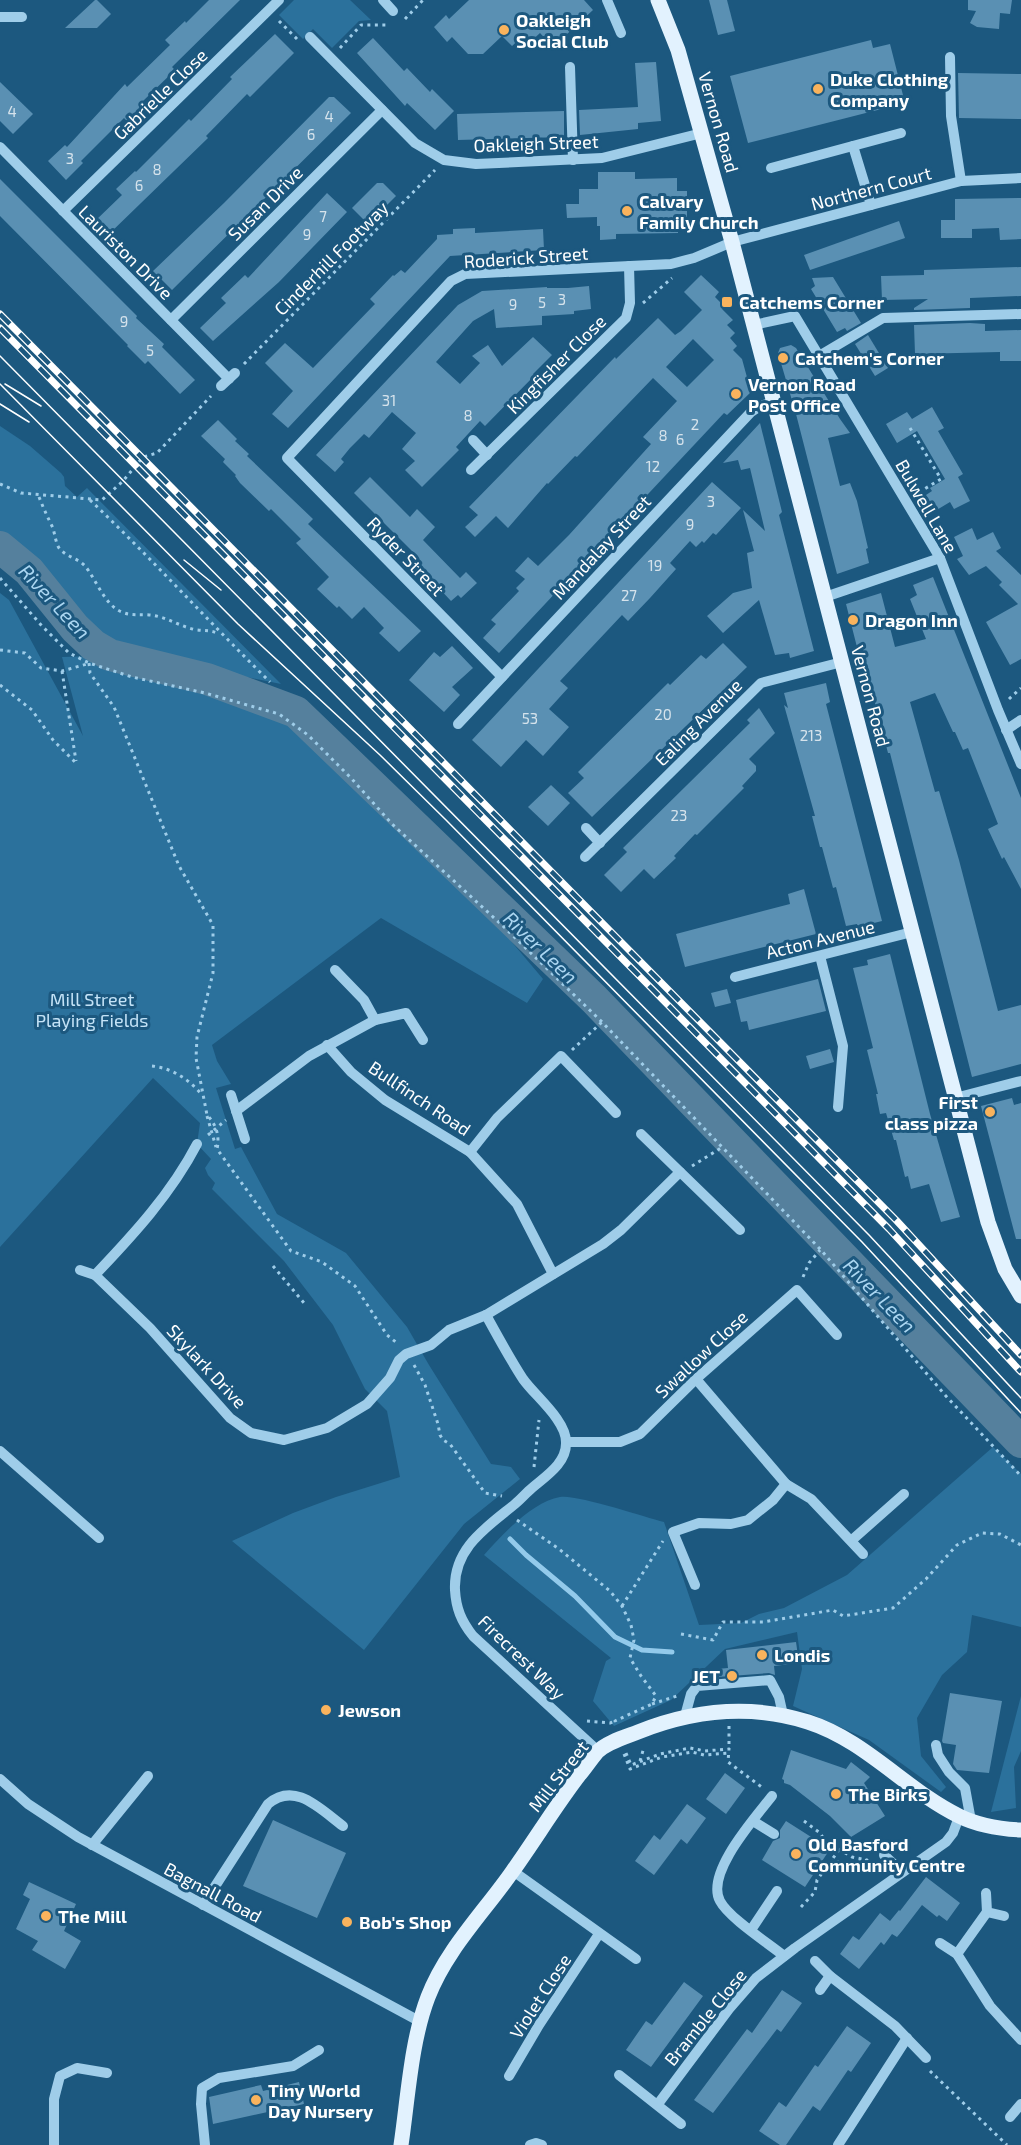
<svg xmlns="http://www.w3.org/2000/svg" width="1021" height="2145" font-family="'Exo 2',sans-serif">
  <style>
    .green { fill: #2b719c }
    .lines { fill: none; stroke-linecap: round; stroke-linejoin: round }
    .stream { stroke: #93caeb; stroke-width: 5 }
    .river { stroke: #55809d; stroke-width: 32 }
    .building { fill: #5a90b3; fill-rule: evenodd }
    .path { stroke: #9fcde9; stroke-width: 3; stroke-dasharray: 3 4.5; stroke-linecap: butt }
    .minor { stroke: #9fcde9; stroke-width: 10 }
    .major { stroke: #e2f2fe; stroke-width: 15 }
    .tram { stroke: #fff; stroke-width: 1.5 }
    .rail-casing { stroke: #fff; stroke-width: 7 }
    .rail { stroke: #1c587f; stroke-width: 4.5; stroke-dasharray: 14; stroke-linecap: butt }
    .poi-dot { fill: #f9b35d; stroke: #1c587f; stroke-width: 2 }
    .labels { text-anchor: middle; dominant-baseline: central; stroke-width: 6; stroke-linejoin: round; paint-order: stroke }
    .number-label { font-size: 15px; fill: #d6e3ec }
    .poi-label { font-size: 18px; font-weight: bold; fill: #fff; stroke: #1c587f; text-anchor: start }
    .street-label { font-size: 18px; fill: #fff; stroke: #1c587f }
    .park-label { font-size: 18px; fill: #c4e3f7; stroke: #1c587f }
    .water-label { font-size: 20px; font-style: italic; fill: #abd6f1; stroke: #1c587f }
  </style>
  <rect width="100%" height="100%" fill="#1c587f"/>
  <!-- green -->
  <g class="green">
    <path d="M294,0h56l21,20 -12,1 -27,27 -19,-19 -10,10 -24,-24z"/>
    <path d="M0,426l30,20 31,27 3,4 1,9 12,11 10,-9 194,196 -170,-34c-11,-4 -23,-8 -32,-17 -28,-26 -49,-60 -79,-85z"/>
    <path d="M0,593l9,7 74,136 -21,-79 33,-1 203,52 138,144 107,127 -16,24 -146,-85 -169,127 5,16 14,23 -15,4 19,61 6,-2 36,67 69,39 61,74 22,38 62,99 20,3 9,12 -56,45 -100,126 -132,-109 61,-28 43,-16 64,-20 -13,-66 -22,-22 -32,-64 -49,-64 -72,-72 3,-6 -7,-8 -3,-7 6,-9 -14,-15 3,-21 -47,-45 -153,169z"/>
    <path d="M993,1447l28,27v153l-49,-12 -5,37 -25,23 -25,43 4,38 25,31 -5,5 -72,-52 -76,-34 9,-37 -5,-37 -72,17 -54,51 -57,26 -21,-25 13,-40 5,-3 -127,-103c19,-21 48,-53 76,-58 16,-3 84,20 104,25l35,103 42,-2 18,-9 25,-6 63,-33z"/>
    <path d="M1021,1696v55l-7,16 2,41 -25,4z"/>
  </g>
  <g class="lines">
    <!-- stream -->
    <path class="stream" d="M510,1539l16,16 49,41 40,41 27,13 30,2"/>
    <!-- river -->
    <path class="river" d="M0,547l29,24 46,57 18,17 17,10 97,24 89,33 298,287 427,443"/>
  </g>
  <!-- building -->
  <g class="building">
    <path d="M95,0h2l14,14 -14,14h-32z"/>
    <path d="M209,0h31l-68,67 3,3 -33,32 2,2 -17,17 -3,-3 -43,43 2,2 -17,17 -18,-19 17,-16 2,2 58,-63 2,3 43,-42 -5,-5 20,-19 1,2z"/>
    <path d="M469,0h115l9,10 -40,37 -13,-14 -12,11 -6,-7 -10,9 -10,-10 -19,18h-15l-16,-17 -5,5 -13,-15 12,-12 3,4z"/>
    <path d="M709,0h18l8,31 -17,4z"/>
    <path d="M968,0h44l-2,14 -10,-1 -1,16 -22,-2 -7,-4 6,-12 -8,-1z"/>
    <path d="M275,34l19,19 -44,44 -3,-3 -41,42 2,2 -101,98 -13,-14 28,-27 -6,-6 19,-18 1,1 53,-53 2,2 41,-42 -2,-2z"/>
    <path d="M373,38l31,33 3,-3 23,24 2,-3 22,22 -19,19 -28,-27 -2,3 -48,-53z"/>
    <path d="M871,40l2,8 17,-4 15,59 -157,40 -18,-67z"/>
    <path d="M656,62l5,59 -23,2v6l-58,6 -1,-25 59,-3 -3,-44z"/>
    <path d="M958,73l63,1v45l-62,-1z"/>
    <path d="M0,82l33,32 -20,20 -13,-13z"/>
    <path d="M329,97h5l17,16 -179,177 -19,-19 71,-68z"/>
    <path d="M564,111v26l-106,3 -1,-26z"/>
    <path d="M598,172h37v7l42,-1v13h10v28h-9v14l-62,1v5l-16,1v-14h-3v-9l-30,1 -1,-14h13v-15h19z"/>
    <path d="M0,179l137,137 -1,2 28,26 -2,3 33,33 -15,14 -32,-33 -3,3 -18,-18 1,-1 -128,-129z"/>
    <path d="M377,183h6l13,13 -28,28 -16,-16z"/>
    <path d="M327,193l20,19 -68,70 -66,59 -13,-13 26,-25 -5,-5 24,-23 3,3z"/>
    <path d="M1021,198v41l-21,1 -1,-12 -27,1v9h-31v-18h14v-21z"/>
    <path d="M899,221l6,17 -95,32 -6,-15z"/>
    <path d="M475,228v5l68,-4 1,21 -94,6 -162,172 -16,-14 21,-23 -28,-28 20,-20 28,25 62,-64 -5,-5 23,-24 1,1 7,-6 4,3 32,-34v-4l16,-1v-5z"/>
    <path d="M1021,267v29l-51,2v10l-56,2v-2l14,-9 -46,1 -1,-24 43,-1v-5z"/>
    <path d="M701,275l18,17 -4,5 9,9 -2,3 11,11 -6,5 8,8 -5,5 7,8 -4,4 9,9 9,33 -24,23 -3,-2 -225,240 -16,-15 13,-14 -5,-4 28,-29 -3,-3 9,-9 -10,-8 13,-14 10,9 31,-31 82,-91 -8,-7 34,-36 -24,-23 -76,79 -2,-1 -27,28 -1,-1 -39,45 -12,-12 -21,21 -10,-10 13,-12 -9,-8 146,-150 1,2 42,-41 17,17 6,-4 21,-21 -18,-18zM693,339l21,21 -27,27 -21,-20z"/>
    <path d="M833,277l28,46 -14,8 -2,-3 -8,4 -26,-43 4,-3 -3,-8z"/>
    <path d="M589,286l2,23 -17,2v3l-32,2v9l-46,3 -2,-19 -21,12 -37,41 24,22 20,-21 -8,-7 16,-11 14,21 31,-29 19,18 -19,19 2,1 -50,51 -5,-5 -24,26 3,3 -37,37 -17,-17 10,-9 -13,-12 14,-16 -24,-21 -23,26 -5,-4 -14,14 -9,11 3,3 -9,10 -19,-17 142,-150 24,-14 65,-4v1h21z"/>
    <path d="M970,323l15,1v7l36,-1v31h-21v-9l-85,2 -1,-29z"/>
    <path d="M868,335l20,33 -13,8 -20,-32z"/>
    <path d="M791,345l5,3 44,71 10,14 -22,5 12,48 10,-3 7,18 11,47 -2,1 3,14 -32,11 -41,-160 -18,-61 2,-5z"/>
    <path d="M932,407l12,21 -6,3 25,43 -5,3 12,24 -16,8 -4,-7 -15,9 -9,-16 6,-4 -2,-3 15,-9 -28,-48 -20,12 -11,-19 21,-12 5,7z"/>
    <path d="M218,420l19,19 -2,2 14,13 -2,2 66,63 -5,5 113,107 -22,21 -20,-19 5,-5 -20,-21 -12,12 -13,-13 -2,2 -20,-19 12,-12 -33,-34 5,-4 -30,-30 -2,2 -29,-28 -5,-7 1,-1 -13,-13 2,-3 -24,-23z"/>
    <path d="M760,423l22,89 -3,3 35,136 -24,7 -1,-5 -14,2 -16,-55 -36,33 -16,-17 26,-23 19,-5 -5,-35 7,-2 -11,-41 22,21 -15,-63 -9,2 -3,-10 -15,3z"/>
    <path d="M370,477l40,40 7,-8 18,18 -12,13 37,38 6,-6 11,11 -16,15 -3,-3 -7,6 -40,-43 4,-4 -61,-61z"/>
    <path d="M712,482l29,26 -25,27 -3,-2 -9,10 -2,-2 -6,6 -6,-6 -20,22 6,6 -26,29 -22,23 -6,-6 -62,66 8,7 -19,21 20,18 -26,29 -17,-16 -25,27 -29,-27z"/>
    <path d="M972,528l5,12 16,-8 8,16 -5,3 25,24v84l-11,6 -24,-43 32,-18 -19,-19 3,-3 -16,-16 -17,9 -12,-16 6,-3 -9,-19z"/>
    <path d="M933,577l88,221v91l-17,-32 -2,2 -14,-30 10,-5 -30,-76 -5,2 -8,-18h-2l-18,-39 -25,9 25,90 4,-1 20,69 39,151 23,-6v59l-49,13 -82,-324h-2l-27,-103 -3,1 -12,-47 35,-11 14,54 31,-8 -16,-40 7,-4 -4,-10z"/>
    <path d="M723,643l24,24 -155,150 -24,-24 16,-15 -6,-6 90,-89 2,2 31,-30 5,4z"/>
    <path d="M452,646l21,22 -21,19 8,8 -16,17 -35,-32 25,-28 6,5z"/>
    <path d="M826,683l4,19 -4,2 56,217 -24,6 -1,-3 -11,2 -10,-39 -3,1 -11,-41h-2l-8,-31h3l-31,-111 4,3 -4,-15z"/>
    <path d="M759,708l16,25 -26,26 7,7v5l-14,15 2,2 -47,47 -2,-1 -21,22 2,2 -22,21 -10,-10 -23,23 -17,-17 23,-23 -4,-4 127,-125 -3,-3z"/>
    <path d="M551,785l19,18 -22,23 -20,-19z"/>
    <path d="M804,889l12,45 -131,33 -9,-33 114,-30 -2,-10z"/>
    <path d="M890,954l40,160 30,103 -19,5 -12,-38 -18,5 -3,-13 -3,1 -9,-37h-2l-8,-27 -6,1 -4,-20h2l-11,-44 6,-2 -20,-80 15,-3 -1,-5z"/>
    <path d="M818,979l8,32 -77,19 -2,-9 -6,1 -5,-22z"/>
    <path d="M727,989l4,14 -16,4 -4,-14z"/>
    <path d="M830,1049l4,13 -24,7 -4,-13z"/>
    <path d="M1012,1098l2,7 7,-2v136h-5l-35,-133z"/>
    <path d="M796,1642l3,21 -25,3 1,9 -6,-2 -52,4v-8l11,-1 -2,-18z"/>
    <path d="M950,1693l52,8 -13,72 -32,-3 -4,-6 3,-19 -13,-2 -1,-2z"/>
    <path d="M791,1750l55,19 5,-7 19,15 -6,6 21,33 -34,21 -21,-21 -40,-31 -6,-2v-3l-2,-1z"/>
    <path d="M725,1773l20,15 -19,26 -20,-15z"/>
    <path d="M687,1804l19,14 -19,26 -6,-5 -27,36 -19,-14 19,-26 6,5z"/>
    <path d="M273,1820l73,33 -29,65 -74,-32z"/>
    <path d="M786,1821l44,28 -25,38 -43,-27 11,-19 7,-3v-8z"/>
    <path d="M926,1877l34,26 -13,18 -8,-6 -2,2 -15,-12 -20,26 -5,6 -5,-3 -8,11 -3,-3 -22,27 -19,-15 13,-18 6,4 21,-27 10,8 9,-11 1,1z"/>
    <path d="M29,1882l47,22 -12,27 17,10 -16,28 -33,-19 6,-9 -22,-12 14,-30 -7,-4z"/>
    <path d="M684,1982l19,14 -52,71 -25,-17 20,-29 6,4z"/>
    <path d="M782,1990l20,13 -21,29 -4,-3 -64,84 -19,-13 53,-71 5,4z"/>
    <path d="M847,2026l24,17 -20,29 -3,-2 -28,41 -7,-5 -27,39h-6l-21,-14 20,-29 7,5 29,-42 3,2z"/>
    <path d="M299,2082l5,22 -91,20 -4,-27 52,-12 2,6z"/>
  </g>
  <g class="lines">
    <!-- path -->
    <g class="path">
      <path d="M405,19l18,-19"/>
      <path d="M279,21l18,18"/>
      <path d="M340,48l21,-23h28"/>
      <path d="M643,303l29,-25"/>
      <path d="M244,364l191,-194"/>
      <path d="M910,428l31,51 -25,15"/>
      <path d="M0,484l21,9 81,7 21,-19 20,-24 14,-4 54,-57"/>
      <path d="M39,497c4,10 8,19 13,29 3,7 3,15 7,22 7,9 19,10 26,18 11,13 20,40 37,46 9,4 17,2 27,3 17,1 31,12 48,15 9,1 14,0 22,4"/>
      <path d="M90,500c62,59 119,122 180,182"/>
      <path d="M0,578l42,48 27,27 20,10 43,14 73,16 74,21 29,21 43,43 41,46 112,103 98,95 219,228 124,145 76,81"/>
      <path d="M0,650l25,3 16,15 21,3 25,-7"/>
      <path d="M89,663l1,10 24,34 65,159 34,59v48l-16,64 -1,21 11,57c9,9 13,21 10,34l74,102 31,11 33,24 32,49 10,8"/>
      <path d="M62,671l14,90"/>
      <path d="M0,685l32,25 21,30 23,23"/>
      <path d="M1009,699l12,-11"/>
      <path d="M572,1050l30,-28"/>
      <path d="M152,1066c20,2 38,14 50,29"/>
      <path d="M207,1116l9,31"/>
      <path d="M208,1135l18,-15"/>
      <path d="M692,1166l29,-18"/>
      <path d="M273,1266l31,37"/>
      <path d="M803,1277l6,-14 11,-13"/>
      <path d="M414,1365l11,20 13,39 2,11 3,5 7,4 35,49 17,3"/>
      <path d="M534,1467l5,-47"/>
      <path d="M517,1520l42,29 51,42 12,15 9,19 3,15 -4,18 11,18 15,20 -4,8 -37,17 1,3"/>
      <path d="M622,1606l41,-65"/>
      <path d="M681,1634l32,6 10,-18h40l70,-12 10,6 50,-8 33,-29 31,-34 25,-12 18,1 21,11"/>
      <path d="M652,1704l25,-8"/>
      <path d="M587,1721l23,2 5,-2"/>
      <path d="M729,1726v23"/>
      <path d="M626,1753l5,12 29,-11 30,-6 15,3 24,-2 -1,13 35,26"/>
      <path d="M624,1754l6,15 32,-12 30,-5 12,3 25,-2"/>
      <path d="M640,1761l4,-14"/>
      <path d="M804,1821l16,12 5,8 27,16 15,3 -20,5 -15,-5"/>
      <path d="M801,1907l14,-15 2,-12 22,-30"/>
      <path d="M930,2071l77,74"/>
    </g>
    <!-- minor -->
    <g class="minor">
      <path d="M383,0l10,11"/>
      <path d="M607,0l14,33"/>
      <path d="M0,17h22"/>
      <path d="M310,37l105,106 29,17 32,4 126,-6 100,-25"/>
      <path d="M950,57l1,59 10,65"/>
      <path d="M570,67l3,93"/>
      <path d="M853,146l18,59"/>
      <path d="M0,147l229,232"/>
      <path d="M771,168l130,-35"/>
      <path d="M63,211l216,-211"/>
      <path d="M171,320l211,-210"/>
      <path d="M754,325l41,-9 145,242 58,152 23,54"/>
      <path d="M819,356l64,-38 138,-4"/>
      <path d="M221,386l14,-13"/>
      <path d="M473,440l14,15"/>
      <path d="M471,470l155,-152 4,-15 -1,-37"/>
      <path d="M825,597l115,-39"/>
      <path d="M502,677l-215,-219 164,-177 14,-7 206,-10 23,-6 38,-16 229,-61 60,-3"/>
      <path d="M458,724l293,-312 9,-6 14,-4"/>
      <path d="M1006,730l15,-10"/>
      <path d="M586,828l14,15"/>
      <path d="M585,857l176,-174 81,-21"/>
      <path d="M820,956l23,90 -5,61"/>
      <path d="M335,970l29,30 11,20 31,-7 17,27"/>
      <path d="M735,977l177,-45"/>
      <path d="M327,1045l24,27 34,28 85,52 47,52 36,70"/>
      <path d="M231,1095l14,44"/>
      <path d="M955,1098l66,-17"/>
      <path d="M236,1111l73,-55 66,-36"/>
      <path d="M641,1134l99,96"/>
      <path d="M470,1152l27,-34 64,-62 55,57"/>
      <path d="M80,1270l15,5 55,53 80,90 21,15 33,7 43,-12 40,-24 23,-26 9,-18 7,-6 25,-9 18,-15 37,-15 117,-71 18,-14 59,-58"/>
      <path d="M95,1275c38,-40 76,-81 102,-131"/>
      <path d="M486,1315c12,22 24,44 37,64 12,17 43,41 43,63 1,21 -20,34 -34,46 -6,5 -11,11 -17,16 -28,23 -62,44 -60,86 1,18 6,31 18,46l125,115"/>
      <path d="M696,1379l90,105 25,15 52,55"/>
      <path d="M567,1442h53l20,-8 56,-55 101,-89 40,45"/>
      <path d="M0,1451l99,87"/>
      <path d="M852,1540l52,-46"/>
      <path d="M695,1585l-22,-53 26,-9 32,1 17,-4 25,-20 13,-16"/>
      <path d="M685,1716l6,-22 6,-8 73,-6 9,17 4,18"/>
      <path d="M936,1745l2,10 11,17 16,16 6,33"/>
      <path d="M0,1779l28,25 50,33 341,184"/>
      <path d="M772,1796c-17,22 -67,77 -52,105 9,17 48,42 64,55"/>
      <path d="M753,1821l21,13"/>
      <path d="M92,1845l56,-69"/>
      <path d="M884,1855l18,17"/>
      <path d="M513,1871l123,88"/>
      <path d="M986,1893l1,19 17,4"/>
      <path d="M203,1905l65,-101c27,-23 52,5 75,22"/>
      <path d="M751,1930l26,-39"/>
      <path d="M940,1943l17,11 33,52 31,34"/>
      <path d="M957,1954l30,-42"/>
      <path d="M815,1961l15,15 65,50 31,32"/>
      <path d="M820,1990l10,-14"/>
      <path d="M619,2075l62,49"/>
      <path d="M509,2076l30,-51 60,-91"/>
      <path d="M658,2104l71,-95 27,-31 39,-30 151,-106 7,-9 6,-16"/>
      <path d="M1010,2117l11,-13"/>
      <path d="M54,2145v-46l6,-23 17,-8 30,5"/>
      <path d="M205,2145l-4,-41 1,-16 17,-10 74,-12 26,-16"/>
      <path d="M530,2145l6,-2 6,2"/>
      <path d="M838,2145l69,-107"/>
    </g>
    <!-- major -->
    <g class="major">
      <path d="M658,0l20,50 54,192 256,980 17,47 16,27"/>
      <path d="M401,2145c7,-47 10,-104 27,-148 18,-47 56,-85 84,-125 23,-32 44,-67 68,-98 6,-7 11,-15 17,-22 10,-10 28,-15 41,-20 55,-22 113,-28 170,-10 57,18 98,68 151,94 18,9 42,13 62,14"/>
    </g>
    <!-- tram -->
    <g class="tram">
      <path d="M0,356l869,879 152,163"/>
      <path d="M0,384l238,240 142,131 66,65 416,422 159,171"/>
      <path d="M5,384l36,22"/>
      <path d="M0,404l29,18"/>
      <path d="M184,560l37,30"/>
    </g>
    <!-- rail casing -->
    <g class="rail-casing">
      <g id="rail">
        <path d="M0,314l896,906 125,135"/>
        <path d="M0,328l889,901 132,143"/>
      </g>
    </g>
    <!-- rail -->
    <use href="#rail" class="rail"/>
  </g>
  <!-- markers -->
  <g class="poi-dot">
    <circle cx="504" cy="30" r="6"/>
    <circle cx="818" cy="89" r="6"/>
    <circle cx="627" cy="211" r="6"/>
    <rect x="721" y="296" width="12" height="12" rx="3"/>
    <circle cx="783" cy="358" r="6"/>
    <circle cx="736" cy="394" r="6"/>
    <circle cx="853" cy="620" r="6"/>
    <circle cx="990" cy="1112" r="6"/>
    <circle cx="762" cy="1655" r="6"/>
    <circle cx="732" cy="1676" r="6"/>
    <circle cx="326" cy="1710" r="6"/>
    <circle cx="836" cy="1794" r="6"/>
    <circle cx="796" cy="1854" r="6"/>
    <circle cx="46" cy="1916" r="6"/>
    <circle cx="347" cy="1922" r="6"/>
    <circle cx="256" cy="2100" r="6"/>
  </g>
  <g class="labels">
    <!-- number labels -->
    <g class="number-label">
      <text x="12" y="111">4</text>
      <text x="329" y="116">4</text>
      <text x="311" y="134">6</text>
      <text x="70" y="158">3</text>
      <text x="157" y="169">8</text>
      <text x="139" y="185">6</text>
      <text x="323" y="216">7</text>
      <text x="307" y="234">9</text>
      <text x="562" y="299">3</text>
      <text x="542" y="302">5</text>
      <text x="513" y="304">9</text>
      <text x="124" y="321">9</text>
      <text x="150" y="350">5</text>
      <text x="389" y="400">31</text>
      <text x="468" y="415">8</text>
      <text x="695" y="424">2</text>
      <text x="663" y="435">8</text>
      <text x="680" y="439">6</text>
      <text x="653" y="466">12</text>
      <text x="711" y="501">3</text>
      <text x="690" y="524">9</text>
      <text x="655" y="565">19</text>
      <text x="629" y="595">27</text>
      <text x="663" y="714">20</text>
      <text x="530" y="718">53</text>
      <text x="811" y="735">213</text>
      <text x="679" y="815">23</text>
    </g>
    <!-- poi labels -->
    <g class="poi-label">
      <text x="516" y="20">Oakleigh<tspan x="516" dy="21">Social Club</tspan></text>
      <text x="830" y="79">Duke Clothing<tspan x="830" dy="21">Company</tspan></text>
      <text x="639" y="201">Calvary<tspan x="639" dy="21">Family Church</tspan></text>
      <text x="739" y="302">Catchems Corner</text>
      <text x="795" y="358">Catchem's Corner</text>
      <text x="748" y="384">Vernon Road<tspan x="748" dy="21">Post Office</tspan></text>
      <text x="865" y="620">Dragon Inn</text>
      <text x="978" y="1102" text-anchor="end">First<tspan x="978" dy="21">class pizza</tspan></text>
      <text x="774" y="1655">Londis</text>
      <text x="720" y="1676" text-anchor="end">JET</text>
      <text x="338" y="1710">Jewson</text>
      <text x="848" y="1794">The Birks</text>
      <text x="808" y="1844">Old Basford<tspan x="808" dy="21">Community Centre</tspan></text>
      <text x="58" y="1916">The Mill</text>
      <text x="359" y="1922">Bob's Shop</text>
      <text x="268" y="2090">Tiny World<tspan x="268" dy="21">Day Nursery</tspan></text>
    </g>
    <!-- street labels -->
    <g class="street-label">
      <text transform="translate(160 94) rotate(-44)">Gabrielle Close</text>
      <text transform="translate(719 122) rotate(74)">Vernon Road</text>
      <text transform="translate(536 143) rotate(-2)">Oakleigh Street</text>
      <text transform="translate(871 188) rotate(-15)">Northern Court</text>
      <text transform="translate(265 203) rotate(-45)">Susan Drive</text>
      <text transform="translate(126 252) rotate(45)">Lauriston Drive</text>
      <text transform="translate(526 257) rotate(-4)">Roderick Street</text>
      <text transform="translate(331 258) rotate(-45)">Cinderhill Footway</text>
      <text transform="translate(556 364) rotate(-45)">Kingfisher Close</text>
      <text transform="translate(927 506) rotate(60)">Bulwell Lane</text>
      <text transform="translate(601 547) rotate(-47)">Mandalay Street</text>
      <text transform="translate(406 556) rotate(46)">Ryder Street</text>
      <text transform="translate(871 696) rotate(75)">Vernon Road</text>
      <text transform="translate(698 722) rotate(-45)">Ealing Avenue</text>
      <text transform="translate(820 939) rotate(-14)">Acton Avenue</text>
      <text transform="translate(420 1098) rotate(34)">Bullfinch Road</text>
      <text transform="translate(701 1354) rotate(-43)">Swallow Close</text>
      <text transform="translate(207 1366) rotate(47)">Skylark Drive</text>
      <text transform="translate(522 1657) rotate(44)">Firecrest Way</text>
      <text transform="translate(558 1776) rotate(-52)">Mill Street</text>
      <text transform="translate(213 1892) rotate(28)">Bagnall Road</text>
      <text transform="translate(540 1996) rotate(-57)">Violet Close</text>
      <text transform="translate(705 2017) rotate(-51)">Bramble Close</text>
    </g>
    <!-- park labels -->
    <g class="park-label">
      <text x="92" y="999">Mill Street<tspan x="92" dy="21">Playing Fields</tspan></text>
    </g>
    <!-- water labels -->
    <g class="water-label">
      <text transform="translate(55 601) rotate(47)">River Leen</text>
      <text transform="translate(541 947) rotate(44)">River Leen</text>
      <text transform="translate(880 1295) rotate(46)">River Leen</text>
    </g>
  </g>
</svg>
